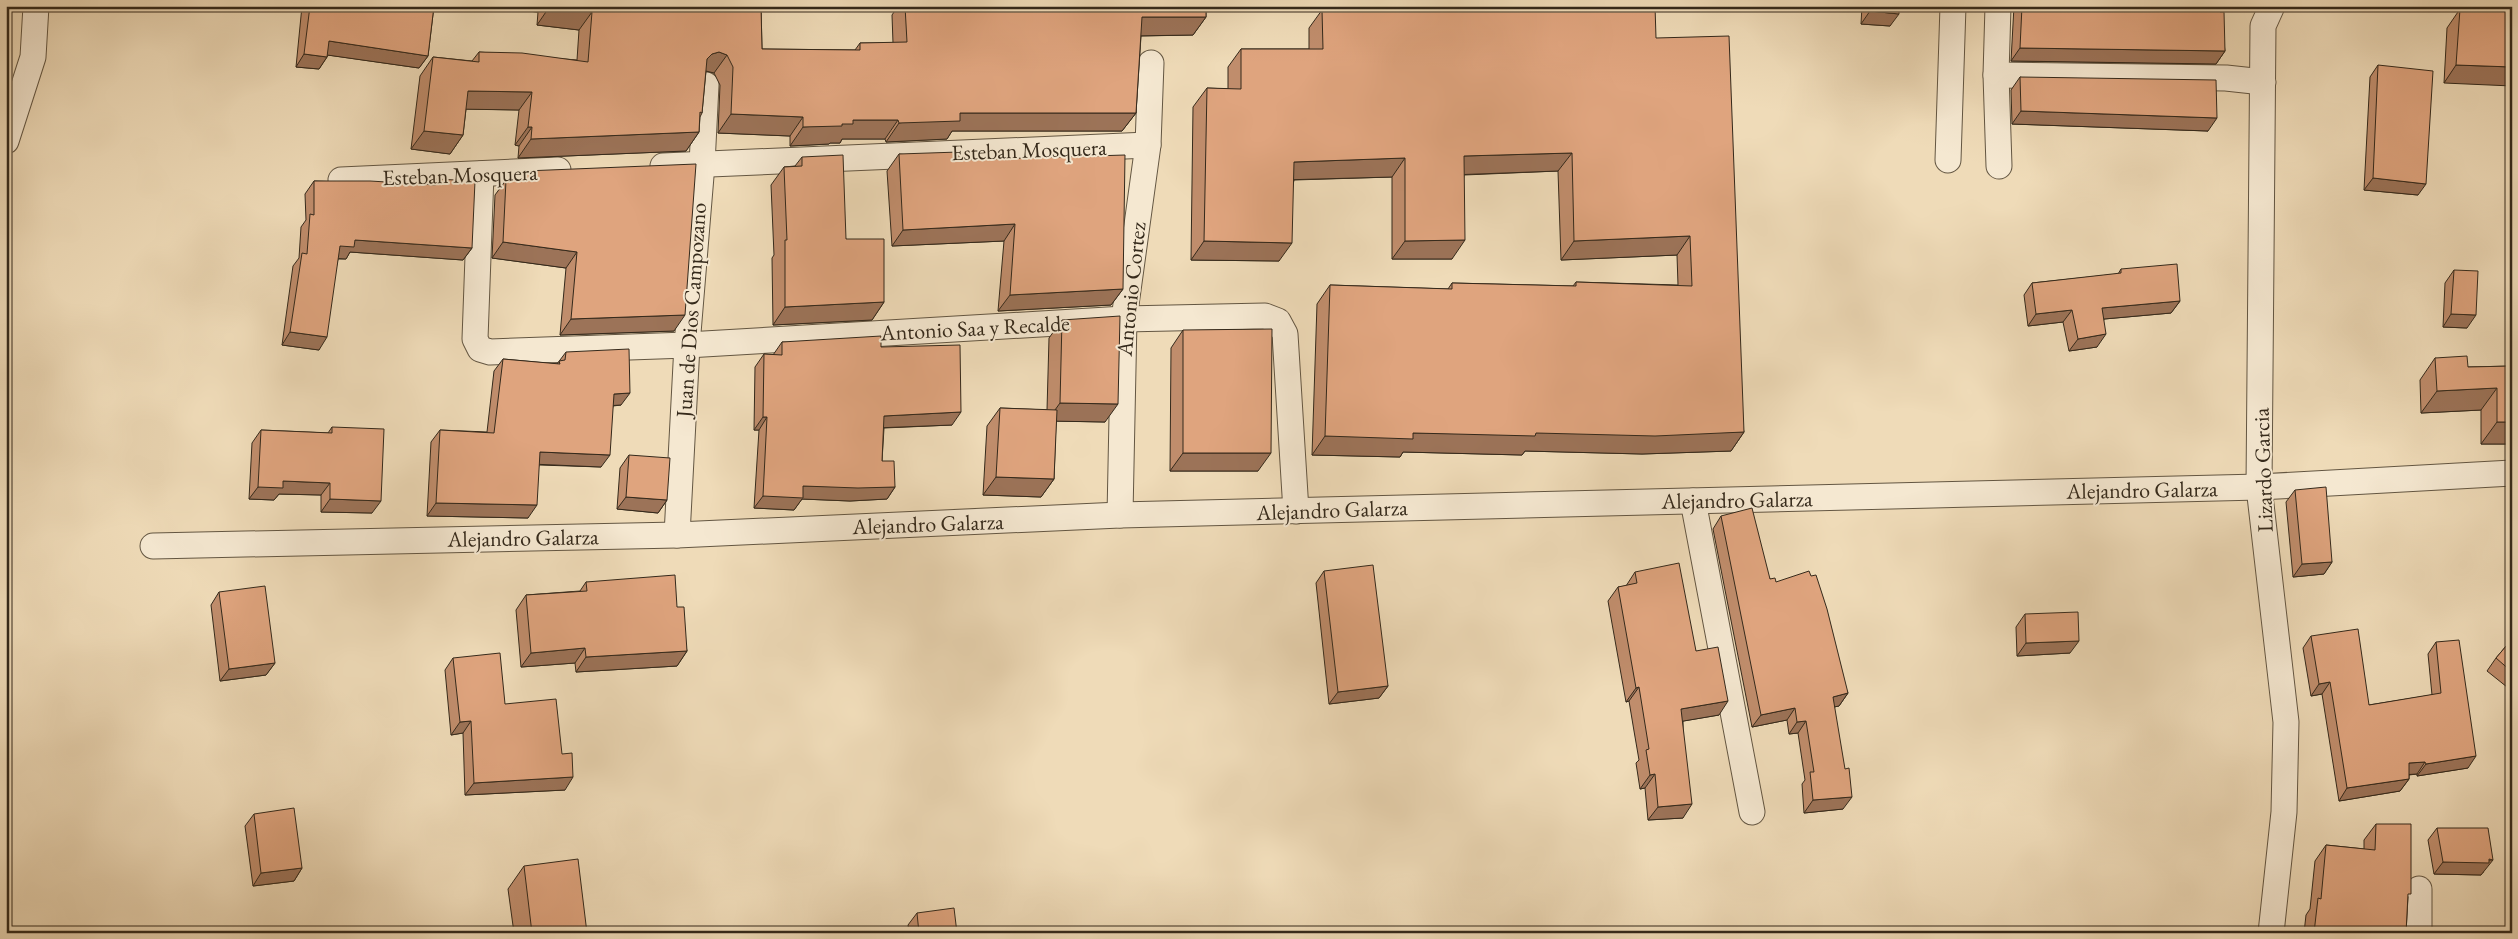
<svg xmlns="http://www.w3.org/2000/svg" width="2518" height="939" font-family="'EB Garamond',serif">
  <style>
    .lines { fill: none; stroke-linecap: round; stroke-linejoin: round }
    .minor-casing { stroke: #635642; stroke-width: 27 }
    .minor { stroke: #f5e8d1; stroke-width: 25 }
    .wall { fill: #c08d6c; stroke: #34291b }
    .shaded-wall { fill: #9c7358; stroke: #34291b }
    .building { fill: #dfa47e; stroke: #34291b }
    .labels { text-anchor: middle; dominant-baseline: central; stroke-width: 4; stroke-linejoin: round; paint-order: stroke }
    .street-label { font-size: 22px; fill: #34291b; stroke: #f5e8d1 }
  </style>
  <rect width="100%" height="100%" fill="#efdbb8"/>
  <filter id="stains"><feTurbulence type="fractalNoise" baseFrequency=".004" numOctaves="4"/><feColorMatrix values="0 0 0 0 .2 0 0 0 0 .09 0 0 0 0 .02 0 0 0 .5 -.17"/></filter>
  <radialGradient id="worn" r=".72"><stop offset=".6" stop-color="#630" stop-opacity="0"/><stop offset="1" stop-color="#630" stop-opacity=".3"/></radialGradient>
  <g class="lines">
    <!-- minor casing -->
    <g class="minor-casing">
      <g id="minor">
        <path d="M1998,6l-2,69 3,91"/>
        <path d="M1996,75l230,3 37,4"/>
        <path d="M6,141l27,-84 3,-51"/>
        <path d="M1948,160l5,-154"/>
        <path d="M663,166l485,-21"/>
        <path d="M481,174l-6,165 5,10 10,3 197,-7 437,-26 141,-3 13,5 7,13 11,177"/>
        <path d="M341,180l217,-10"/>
        <path d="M1693,501l59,311"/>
        <path d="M1120,515l4,-196 24,-174 3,-82"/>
        <path d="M677,535l10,-190 15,-181 4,-79"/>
        <path d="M153,546l524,-11 443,-20 1139,-28 253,-14"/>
        <path d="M2271,933l13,-121 2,-90 -27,-235 4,-461 9,-20"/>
        <path d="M2419,933v-44"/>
      </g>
    </g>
    <!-- minor -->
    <use href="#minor" class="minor"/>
  </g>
  <!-- wall -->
  <g class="wall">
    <path d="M302,6h132l-6,50 -9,12 -91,-13 -1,2 -8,12 -23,-2z"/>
    <path d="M485,6h276l1,43 93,1 5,-7h33l-1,-28 6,-9h308v11l-13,18 -52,1 -5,77 -14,18h-170l-5,8 -61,3 -1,-3h-43l-2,4h-10l-1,1 -39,2v-10l-72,-3 2,-48 -6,-12 -8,-2 -4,42 -2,4 -1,15 -13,19 -168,7 1,-12 -4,-1 4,-35 -53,-1 -3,26 -13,19 -39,-5 9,-73 13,-19 39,4 7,-9 98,8 2,-30 -42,-5 1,-13 -53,-5z"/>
    <path d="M1862,6h37l-9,20 -29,-2z"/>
    <path d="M2014,6h206v6l5,39 -9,13 -205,-3z"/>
    <path d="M2460,9l52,3 -68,71 3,-55z"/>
    <path d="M1322,10l334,28 88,394 -13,19 -89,3 -117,-3 -3,4 -119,-3 -3,5 -88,-2 5,-151 13,-19 118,4 4,-6 121,3 3,-4 102,3 -1,-30 -116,5 -3,-89 -94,4 -12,84h-60v-82l-98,3 -15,81 -88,-1 2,-153 14,-19 21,1v-22l13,-18h68v-21z"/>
    <path d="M2378,65l40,130 -54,-5 6,-113z"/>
    <path d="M2020,77l188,54 -196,-7 -1,-34z"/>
    <path d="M899,154l60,6 164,129 -12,16 -113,6 6,-70 -112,5 -5,-75z"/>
    <path d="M802,157l44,82 38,63 -12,18 -99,5 -1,-67 2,-3 -3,-70 13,-18 11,-1z"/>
    <path d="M525,171l149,160 -114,4 6,-67 -74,-10 3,-63 11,-15h13z"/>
    <path d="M436,179l36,69 -9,12 -113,-8 -4,7h-8l-19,91 -37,-5 11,-79 6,-8 2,-31 5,-7 -1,-26 9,-13 118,4z"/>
    <path d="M2121,269l59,32 -9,12 -67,6 -7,28 -28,4 -6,-29 -35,4 -4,-31 8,-12 86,-9z"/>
    <path d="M2454,270l13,58 -24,-1 2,-44z"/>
    <path d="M1062,320l43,102 -49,-1 -2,58 -13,18 -58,-2 4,-69 13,-18 47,2 2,-72z"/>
    <path d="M1183,330l75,141h-88l1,-123z"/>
    <path d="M782,342l99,5 71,78 -68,3 -2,33 13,26 -8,12 -37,2 -48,-2 -8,11 -40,-2 5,-78h-5l1,-63 9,-13 9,1z"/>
    <path d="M566,352l55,53 -8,1 -12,61 -62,-2 -11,53 -101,-2 4,-74 9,-12 47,2 7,-61 9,-12 54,5z"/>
    <path d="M2435,358l33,9 44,-1v78h-31v-34l-60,3 -1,-33z"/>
    <path d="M332,427l40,86 -51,-1v-17l-42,-1 -5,6 -25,-1 3,-56 9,-13 67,3z"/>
    <path d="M629,455l38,45 -9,13 -41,-4 3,-41z"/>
    <path d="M2295,490l37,72 -8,12 -31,3 -7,-75z"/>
    <path d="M1721,516l49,63 6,3 72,111 -9,13 -5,1 9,102 -39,4 -2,-29 3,-4 -7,-47 -9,1 -2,-14 -35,7 -39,-198z"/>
    <path d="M1324,571l64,115 -9,12 -50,6 -13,-121z"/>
    <path d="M1635,572l61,79 23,64 -36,6v97l-35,2 -3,-32 -5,1 -4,-26 3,-3 -5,-29 -5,-30 -3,1 -18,-101 10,-14 8,-1z"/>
    <path d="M586,582l91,25 10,44 -10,15 -101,6 -1,-9 -54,4 -5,-57 10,-15 54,-4z"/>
    <path d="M219,592l56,71 -9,12 -46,6 -9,-76z"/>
    <path d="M2025,614l45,39 -53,3 -1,-29z"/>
    <path d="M2311,636l58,69 63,-10 -4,-41 8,-12 32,126 -51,8v-2l-8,1v4l-9,12 -61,10 -17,-107 -11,2 -8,-48z"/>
    <path d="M2512,639v52l-25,-20 9,-13z"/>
    <path d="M453,658l52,46 60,86 -100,5 -2,-62 -12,2 -6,-65z"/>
    <path d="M254,814l48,54 -8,13 -41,5 -8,-60z"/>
    <path d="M2376,824l32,73 -2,36h-102l2,-18 4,-6 5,-48 11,-16 38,4v-9z"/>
    <path d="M2437,828l47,44h-1l-2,3 -47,-1 -6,-34z"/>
    <path d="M2512,834v33h-3l-1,-27z"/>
    <path d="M524,866l63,67h-73l-6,-44z"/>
    <path d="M917,913l40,20h-48l-1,-8z"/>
  </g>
  <!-- shaded-wall -->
  <g class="shaded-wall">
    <path d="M485,6h57l-4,6 -53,-5z"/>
    <path d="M550,6l42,6 -13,18 -42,-5z"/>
    <path d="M1870,11l29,3 -9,12 -29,-2z"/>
    <path d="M1142,17h64l-13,18 -64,1z"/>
    <path d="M329,41l99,15 -9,12 -99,-14z"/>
    <path d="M2020,48l205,3 -9,13 -205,-3z"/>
    <path d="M719,52l8,3 -13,18 -8,-2 -7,1 8,-13 5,-5z"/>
    <path d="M304,54l23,3 -8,12 -23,-2z"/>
    <path d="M2456,65l56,2v19l-68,-3z"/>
    <path d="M468,91l64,1 -13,18 -64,-1z"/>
    <path d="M2021,111l196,7 -9,13 -196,-7z"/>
    <path d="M960,113h176l-14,18h-170l-5,8 -61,3 13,-19z"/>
    <path d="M731,114l72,3 -13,19 -72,-3z"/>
    <path d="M853,120h45l-13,19h-43l-2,4h-10l-1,1 -39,2 13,-19 39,-3z"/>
    <path d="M528,127h4l-13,19 -4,-1z"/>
    <path d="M424,131l39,4 -13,19 -39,-5z"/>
    <path d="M699,132l-13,19 -168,7 13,-19z"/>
    <path d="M1572,153l-14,18 -107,4 13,-19z"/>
    <path d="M1405,158l-13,19 -111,3 13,-18z"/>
    <path d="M2373,178l53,6 -8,11 -54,-5z"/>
    <path d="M1015,224l-11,17 -112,5 11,-16z"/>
    <path d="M1690,236l-13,19 -116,5 13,-19z"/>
    <path d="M355,240l117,8 -9,12 -113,-8 -4,7 -15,-1 9,-12z"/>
    <path d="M1465,240l-13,19h-60l13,-18z"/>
    <path d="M1204,241l88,2 -13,18 -88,-1z"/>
    <path d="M503,242l74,10 -11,16 -74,-10z"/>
    <path d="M1123,289l-12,16 -113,6 12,-16z"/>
    <path d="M2180,301l-9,12 -78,7 9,-12z"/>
    <path d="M884,302l-12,18 -99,5 12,-18z"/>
    <path d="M2072,310l-9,12 -35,4 8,-12z"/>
    <path d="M2451,314l25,1 -9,13 -24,-1z"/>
    <path d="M685,315l-11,16 -114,4 11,-16z"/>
    <path d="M290,332l37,5 -8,13 -37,-5z"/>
    <path d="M2106,334l-9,13 -28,4 9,-12z"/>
    <path d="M2497,388l-16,22 -60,3 16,-22z"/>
    <path d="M630,393l-9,12 -16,1 9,-12z"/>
    <path d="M1060,403l58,1 -13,18 -58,-1z"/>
    <path d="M961,412l-9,13 -77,3 9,-12z"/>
    <path d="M763,417h4l-8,13h-5z"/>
    <path d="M2497,422h15v22h-31z"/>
    <path d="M1744,432l-13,19 -89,3 -117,-3 -3,4 -119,-3 -3,5 -88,-2 13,-19 88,-3z"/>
    <path d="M540,452l70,3 -9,12 -70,-3z"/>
    <path d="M1183,453h88l-13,18h-88z"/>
    <path d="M996,477l58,2 -13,18 -58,-2z"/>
    <path d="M283,481l47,2 -9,12 -42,-1 -5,6 -25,-1 9,-12z"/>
    <path d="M803,486l92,1 -8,12 -37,2 -48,-2 -8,11 -40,-2 9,-12z"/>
    <path d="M626,497l41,3 -9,13 -41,-4z"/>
    <path d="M330,499l51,2 -9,12 -51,-1z"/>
    <path d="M436,503l101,2 -9,13 -101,-2z"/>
    <path d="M2332,562l-8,12 -31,3 9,-13z"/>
    <path d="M2079,641l-9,12 -53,3 9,-13z"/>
    <path d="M585,648l-10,15 -54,4 10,-14z"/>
    <path d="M687,651l-10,15 -101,6 10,-15z"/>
    <path d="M275,663l-9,12 -46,6 9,-12z"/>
    <path d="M2330,682l-8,12 -11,2 8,-12z"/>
    <path d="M1388,686l-9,12 -50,6 9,-12z"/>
    <path d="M1639,687l-10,14 -3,1 10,-14z"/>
    <path d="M1848,693l-9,13 -15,3 9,-12z"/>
    <path d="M1728,701l-9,14 -47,8 9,-14z"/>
    <path d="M1795,708l-8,12 -35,7 9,-12z"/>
    <path d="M471,721l-8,12 -12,2 9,-13z"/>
    <path d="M1806,721l-8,12 -9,1 8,-12z"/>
    <path d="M2476,756l-8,12 -51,8 9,-12z"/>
    <path d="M2425,762l-8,12 -16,1 8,-12z"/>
    <path d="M1655,774l-10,14 -5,1 10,-14z"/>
    <path d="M573,777l-8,13 -100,5 9,-12z"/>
    <path d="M2409,779l-9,12 -61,10 8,-13z"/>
    <path d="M1852,797l-9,12 -39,4 9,-13z"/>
    <path d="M1692,804l-9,14 -35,2 10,-13z"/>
    <path d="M2493,860l-12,15 -47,-1 9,-12z"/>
    <path d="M302,868l-8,13 -41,5 8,-13z"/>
  </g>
  <!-- building -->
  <g class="building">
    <path d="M310,6h124l-6,50 -99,-15 -2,16 -23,-3z"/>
    <path d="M550,6h211l1,43 98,1v-7l47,-1 -2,-36h301v11h-64l-6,96h-176v8l-61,2 -1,-3h-45v4h-11v2l-39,1v-10l-72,-3 2,-47 -6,-12 -8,-3 -7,2 -5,5 -5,54 -2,-1 -1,20 -168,7 1,-12h-4l4,-35 -64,-1 -5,44 -39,-4 9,-74 46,5v-10l43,1 66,9 4,-50z"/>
    <path d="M1430,6h225l1,32 73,-2 15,396 -89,4 -119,-3 -1,3 -122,-3v6l-88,-3 5,-151 122,4v-6l124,3v-4l116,4 -2,-50 -116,5 -2,-88 -108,3 1,84 -60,1v-83l-111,4 -2,81 -88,-2 3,-153 34,1v-40h82l-1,-39z"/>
    <path d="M1870,6h29v8l-29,-3z"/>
    <path d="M2022,6h198v6h4l1,39 -205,-3z"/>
    <path d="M2460,9l52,3v55l-56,-2z"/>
    <path d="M2378,65l55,6 -7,113 -53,-6z"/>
    <path d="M2020,77l196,3 1,38 -196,-7z"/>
    <path d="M959,152v8l166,-5 -2,134 -113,6 5,-71 -112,6 -4,-76z"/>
    <path d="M843,155l3,84h38v63l-99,5v-67h2l-3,-73 18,-1v-9z"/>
    <path d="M696,164l-11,151 -114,4 6,-67 -74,-10 3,-62h18l1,-9z"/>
    <path d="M436,179l39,2 -3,67 -117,-8 -1,7 -14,-1 -13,91 -37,-5 12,-79 5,1 3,-40 4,1v-34h56l66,4z"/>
    <path d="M2177,264l3,37 -78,7 4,26 -28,5 -6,-29 -36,4 -4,-31 89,-10v-4z"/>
    <path d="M2454,270l24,1 -2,44 -25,-1z"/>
    <path d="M1120,316l-2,88 -58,-1 2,-83z"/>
    <path d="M1272,329l-1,124h-88v-123z"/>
    <path d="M881,336v11l79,-2 1,67 -77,4 -2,45h12l1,26 -37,1 -55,-2v12l-40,-2 4,-79h-4l1,-63 18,1v-13z"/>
    <path d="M629,349l1,44 -16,1 -4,61 -70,-3 -3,53 -101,-2 4,-73 54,3 9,-74 57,5 -1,-3 6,-1 1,-8z"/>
    <path d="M2467,356l1,11 44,-1v56h-15v-34l-60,3 -2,-33z"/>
    <path d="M1000,408l57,2 -3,69 -58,-2z"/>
    <path d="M332,427l52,2 -3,72 -51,-2v-16l-47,-2v7l-25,-1 3,-57 71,3z"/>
    <path d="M629,455l41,3 -3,42 -41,-3z"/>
    <path d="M2326,487l6,75 -30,2 -7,-74z"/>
    <path d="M1752,508l18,71 5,-1 1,4 33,-11 2,5 5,-1 11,34 21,84 -15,4 12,72 4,-1 3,29 -39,3 -3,-28h4l-8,-51 -9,1 -2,-14 -34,7 -40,-199z"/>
    <path d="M1679,563l17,88 22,-4 10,54 -47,8 11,95 -34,3 -3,-33 -5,1 -4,-25 3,-1 -10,-62 -3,1 -18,-101 19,-4 -2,-11z"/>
    <path d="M1373,565l15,121 -50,6 -14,-121z"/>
    <path d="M675,575l2,32h7l3,44 -101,6 -1,-9 -54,5 -5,-58 61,-4 -1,-9z"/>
    <path d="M265,586l10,77 -46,6 -10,-77z"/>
    <path d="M2078,612l1,29 -53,2 -1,-29z"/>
    <path d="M2358,629l11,76 72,-12 -5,-51 23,-2 17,116 -50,8 -1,-2 -16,1v16l-62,9 -17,-106 -11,2 -8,-48z"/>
    <path d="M2512,639v33l-16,-14z"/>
    <path d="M500,653l5,51 51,-5 6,55 10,-1 1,24 -99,6 -3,-62 -11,1 -7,-64z"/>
    <path d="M294,808l8,60 -41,5 -7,-59z"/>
    <path d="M2376,824h35v70h-3l-2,39h-92l4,-35 3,1 5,-54 49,5z"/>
    <path d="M2437,828h51l5,32 -4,-1v4l-46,-1z"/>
    <path d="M578,859l9,74h-55l-8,-67z"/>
    <path d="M954,908l3,25h-38l-2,-20z"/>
    <path d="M2512,926v7h-42z"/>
  </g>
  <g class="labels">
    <!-- street labels -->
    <g class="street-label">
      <text transform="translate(1029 150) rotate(-2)">Esteban Mosquera</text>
      <text transform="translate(460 175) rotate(-2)">Esteban Mosquera</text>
      <text transform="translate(1131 289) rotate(-84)">Antonio Cortez</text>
      <text transform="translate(691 310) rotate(-86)">Juan de Dios Campozano</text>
      <text transform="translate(975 328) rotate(-3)">Antonio Saa y Recalde</text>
      <text transform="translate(2263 470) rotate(-92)">Lizardo Garcia</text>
      <text transform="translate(2142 490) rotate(-1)">Alejandro Galarza</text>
      <text transform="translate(1737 500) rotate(-1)">Alejandro Galarza</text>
      <text transform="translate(1332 510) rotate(-2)">Alejandro Galarza</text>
      <text transform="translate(928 524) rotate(-2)">Alejandro Galarza</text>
      <text transform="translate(523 538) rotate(-1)">Alejandro Galarza</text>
    </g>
  </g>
  <!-- margin -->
  <rect width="2518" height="939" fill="none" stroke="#efdbb8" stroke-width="25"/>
  <rect x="8" y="8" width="2503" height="924" fill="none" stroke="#34291b" stroke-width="2.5"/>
  <rect x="12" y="12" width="2493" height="914" fill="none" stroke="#34291b"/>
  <rect width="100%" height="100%" filter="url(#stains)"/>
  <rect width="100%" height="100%" fill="url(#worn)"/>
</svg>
